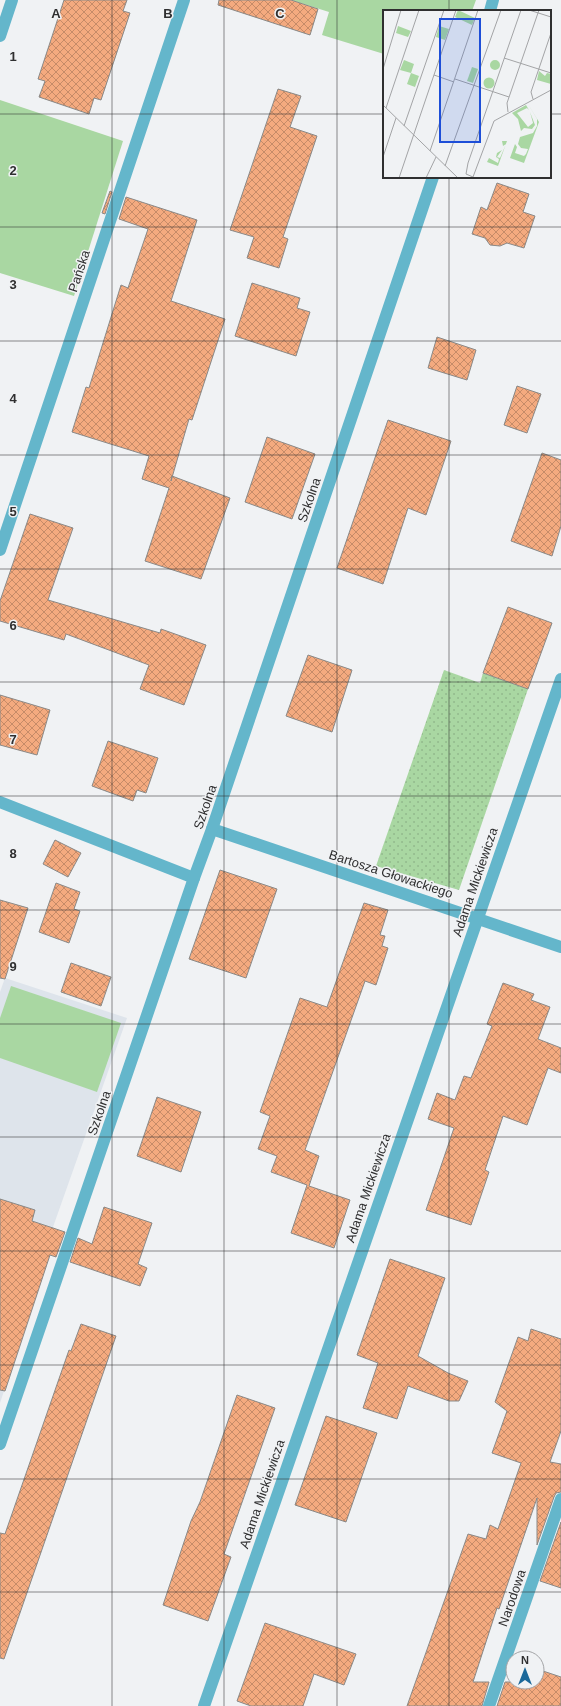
<svg xmlns="http://www.w3.org/2000/svg" width="561" height="1706" font-family="Arial,sans-serif">
  <style>
    .built { fill: #dee4eb }
    .green { fill: #a9d7a2 }
    .park { fill: url(#park-dots) }
    .building { fill: url(#building-cross-hatch); stroke: #8a8987 }
    .lines { fill: none; stroke-linecap: round; stroke-linejoin: round }
    .street { stroke: #64b6cb; stroke-width: 12 }
    .grid { fill: none; stroke: #2f2f30; stroke-width: 1; stroke-opacity: 0.55 }
    .labels { text-anchor: middle; dominant-baseline: central; stroke-width: 3; stroke-linejoin: round; paint-order: stroke }
    .street-label { font-size: 13px; fill: #2f2f30; stroke: #f0f2f4 }
    .inset-road { fill: none; stroke: #a3a4a6; stroke-width: 1 }
    .view { fill: #1d4ed8; fill-opacity: 0.15; stroke: #1d4ed8; stroke-width: 2 }
    .inset-edge { fill: none; stroke: #2f2f30; stroke-width: 2 }
    .grid-label { font-size: 13px; text-anchor: middle; font-weight: bold; fill: #2f2f30; stroke: #f0f2f4; stroke-width: 3; stroke-linejoin: round; paint-order: stroke }
  </style>
  <defs>
    <pattern id="park-dots" width="8" height="8" patternUnits="userSpaceOnUse"><rect width="8" height="8" fill="#a9d7a2"/><path d="M2 2h.1M6 6h.1" fill="none" stroke="#92b98c" stroke-width="1.8" stroke-linecap="round"/></pattern>
    <pattern id="building-cross-hatch" width="8" height="8" patternUnits="userSpaceOnUse"><rect width="8" height="8" fill="#f4aa7f"/><path d="M0 0l8 8M0 8l8-8" fill="none" stroke="#c68b68"/></pattern>
  </defs>
  <rect width="100%" height="100%" fill="#f0f2f4"/>
  <!-- built -->
  <path class="built" d="M5,978l122,40 -74,209 5,3 -58,173v-411z"/>
  <!-- green -->
  <g class="green">
    <path d="M291,0h185l-4,11h-88v43l-62,-19 7,-23z"/>
    <path d="M0,100l123,41 -49,155 -74,-23z"/>
    <path d="M11,986l110,37 -24,69 -97,-34v-40z"/>
  </g>
  <!-- park -->
  <path class="park" d="M444,670l36,13 3,-10 45,16 -69,201 -83,-24z"/>
  <!-- building -->
  <g class="building">
    <path d="M64,0h63l-4,11 7,2 -29,87 -7,-2 -5,16 -50,-17 6,-16 -7,-2z"/>
    <path d="M219,0h72l27,9 -8,26 -92,-30z"/>
    <path d="M278,89l23,7 -11,31 27,9 -34,101 5,2 -9,29 -32,-10 7,-21 -24,-7z"/>
    <path d="M497,183l32,11 -6,18 12,4 -11,32 -17,-5 -7,3 -10,-1 -5,-7 -13,-4 9,-27 6,3z"/>
    <path d="M110,191l2,1 -7,22 -3,-1z"/>
    <path d="M126,197l71,23 -26,81 54,18 -33,101 -3,-1 -18,62 1,-5 58,22 -29,81 -56,-18 24,-73 -27,-9 7,-23 -77,-24 14,-45 3,1 32,-103 7,3 20,-59 -29,-10z"/>
    <path d="M252,283l48,15 -3,10 13,4 -14,44 -61,-20z"/>
    <path d="M437,337l39,13 -9,30 -39,-12z"/>
    <path d="M517,386l24,8 -14,39 -23,-8z"/>
    <path d="M388,420l63,21 -25,74 -18,-7 -25,76 -46,-16z"/>
    <path d="M267,437l48,17 -23,65 -47,-17z"/>
    <path d="M542,453l19,7v66l-9,30 -41,-15z"/>
    <path d="M30,514l43,14 -25,72 112,33 1,-4 45,16 -22,60 -44,-16 9,-24 -83,-31 -2,6 -64,-19v-20z"/>
    <path d="M508,607l44,16 -24,66 -45,-16z"/>
    <path d="M308,655l44,15 -20,62 -46,-16z"/>
    <path d="M0,695l50,15 -13,45 -37,-10z"/>
    <path d="M108,741l50,17 -12,35 -9,-3 -4,11 -41,-15z"/>
    <path d="M55,840l26,13 -13,24 -25,-13z"/>
    <path d="M220,870l57,19 -31,89 -57,-19z"/>
    <path d="M56,883l24,9 -6,17 6,2 -11,32 -30,-11z"/>
    <path d="M0,900l28,8 -23,71 -5,-1z"/>
    <path d="M364,903l24,7 -8,25 5,1 -3,10 6,2 -12,37 -11,-4 -60,169 14,6 -10,30 41,14 -16,48 -43,-15 16,-48 -36,-13 6,-16 -19,-7 12,-33 -10,-4 40,-114 27,9z"/>
    <path d="M71,963l40,14 -10,29 -40,-14z"/>
    <path d="M503,983l31,11 -3,6 19,7 -12,32 23,9v25l-13,-5 -21,57 -24,-9 -18,54 4,2 -18,53 -45,-15 28,-82 -26,-9 9,-26 18,7 9,-24 7,2 21,-52 -5,-2z"/>
    <path d="M157,1097l44,15 -20,60 -44,-16z"/>
    <path d="M0,1199l35,11 -3,11 33,11 -9,25 -6,-2 -45,136 -5,-1z"/>
    <path d="M104,1207l48,16 -14,41 9,4 -7,18 -70,-24 8,-24 14,6z"/>
    <path d="M390,1259l55,19 -27,78 30,17 20,8 -9,20h-10l-41,-15 -11,33 -34,-11 15,-45 -21,-8z"/>
    <path d="M81,1324l35,12 -112,323 -4,-1v-125l5,1 64,-184 2,1z"/>
    <path d="M531,1329l30,10v92l-11,31 11,2v28l-5,1 -2,4 -17,48v-47l-38,111 -2,-1 -24,74h16l-7,24h-75l61,-172 18,5 4,-14 8,4 23,-66 -29,-10 15,-42 -12,-9 23,-65 10,4z"/>
    <path d="M237,1395l38,13 -51,146 7,3 -23,64 -45,-16 28,-84 9,-19z"/>
    <path d="M326,1416l51,17 -31,89 -51,-17z"/>
    <path d="M561,1522v66l-21,-7z"/>
    <path d="M265,1623l91,31 -12,31 -30,-11 -11,32h-52l-14,-5z"/>
    <path d="M537,1669l24,8v29h-64l8,-24h32z"/>
  </g>
  <g class="lines">
    <!-- street -->
    <g class="street">
      <path d="M490,11l3,-11"/>
      <path d="M0,36l12,-36"/>
      <path d="M0,550l184,-550"/>
      <path d="M0,802l194,76"/>
      <path d="M212,829l349,118"/>
      <path d="M0,1444l194,-566 18,-49 221,-652"/>
      <path d="M204,1706l357,-1027"/>
      <path d="M489,1706l72,-207"/>
    </g>
  </g>
  <!-- grid -->
  <path class="grid" d="M112,0v1706M224,0v1706M337,0v1706M449,0v11M0,114h384M550,114h11M449,177v1529M0,227h561M0,341h561M0,455h561M0,569h561M0,682h561M0,796h561M0,910h561M0,1024h561M0,1137h561M0,1251h561M0,1365h561M0,1479h561M0,1592h561"/>
  <g class="labels">
    <!-- street labels -->
    <g class="street-label">
      <text transform="translate(79 271) rotate(-72)">Pańska</text>
      <text transform="translate(309 500) rotate(-71)">Szkolna</text>
      <text transform="translate(205 807) rotate(-71)">Szkolna</text>
      <text transform="translate(391 874) rotate(18)">Bartosza Głowackiego</text>
      <text transform="translate(475 882) rotate(-71)">Adama Mickiewicza</text>
      <text transform="translate(99 1113) rotate(-71)">Szkolna</text>
      <text transform="translate(368 1188) rotate(-71)">Adama Mickiewicza</text>
      <text transform="translate(262 1494) rotate(-71)">Adama Mickiewicza</text>
      <text transform="translate(512 1598) rotate(-71)">Narodowa</text>
    </g>
  </g>
  <!-- overview -->
  <g transform="translate(383 10)">
    <rect width="168" height="168" fill="#f0f2f4"/>
    <path d="M75,0l17,8 -3,7 -17,-8zM15,16l13,5 -3,6 -12,-4zM56,16l10,3 -4,11 -9,-3zM107 55a5 5 0 1 1 10 0a5 5 0 1 1-10 0ZM21,50l10,4 -3,9 8,3 -4,11 -8,-3 4,-11 -11,-3zM156,61l6,5 2,-3 4,1v10l-14,-4zM100.5 73a5.5 5.5 0 1 1 11 0a5.5 5.5 0 1 1-11 0ZM145,94l11,18 -15,41 -14,-5 5,-14 2,3 -2,6 9,3 2,-2 2,-5 -7,-1 -3,-4 2,-7 13,-4 4,-7v-7zM143,95l3,5 -2,-2 -10,5 11,14 5,-4 -3,-11 5,13 -3,4 -8,-1 -3,3 -3,-12 -6,-6zM119,131h5l-9,25 -11,-4 2,-4 9,5 1,-4 -3,-2 1,-4 5,-3 -5,7 3,1 6,-14 -3,2z" fill="#a9d7a2"/>
    <path d="M89,57l6,2 -5,14 -6,-2z" fill="#a9d7a2"/>
    <path class="inset-road" d="M146,0l22,7M121,48l47,15M0,59l18,-59M51,65l20,7M72,69l54,18M150,89l-2,-7 20,-59M0,95l75,73M3,98l33,-98M125,102l-1,-9 32,-93M21,116l40,-116M47,141l48,-141M0,147l13,-39M62,156l56,-156M90,167l-7,-3 2,-11 53,-153M90,167l21,-56 57,-31M16,168l57,-168M43,168l10,-21"/>
    <path class="view" d="M57,9h40v123h-40z"/>
    <rect width="168" height="168" class="inset-edge"/>
  </g>
  <g class="grid-label">
    <text x="56" y="18">A</text>
    <text x="168" y="18">B</text>
    <text x="280" y="18">C</text>
    <text x="13" y="61">1</text>
    <text x="13" y="175">2</text>
    <text x="13" y="289">3</text>
    <text x="13" y="403">4</text>
    <text x="13" y="516">5</text>
    <text x="13" y="630">6</text>
    <text x="13" y="744">7</text>
    <text x="13" y="858">8</text>
    <text x="13" y="971">9</text>
  </g>
  <!-- north arrow -->
  <g transform="translate(525 1670)"><circle r="19" fill="#f0f2f4" stroke="#a3a4a6"/>
  <path d="M0-3L7 15L0 10L-7 15Z" fill="#1a689a"/>
  <text y="-6" font-size="11" font-weight="bold" text-anchor="middle" fill="#2f2f30">N</text>
  </g>
</svg>
